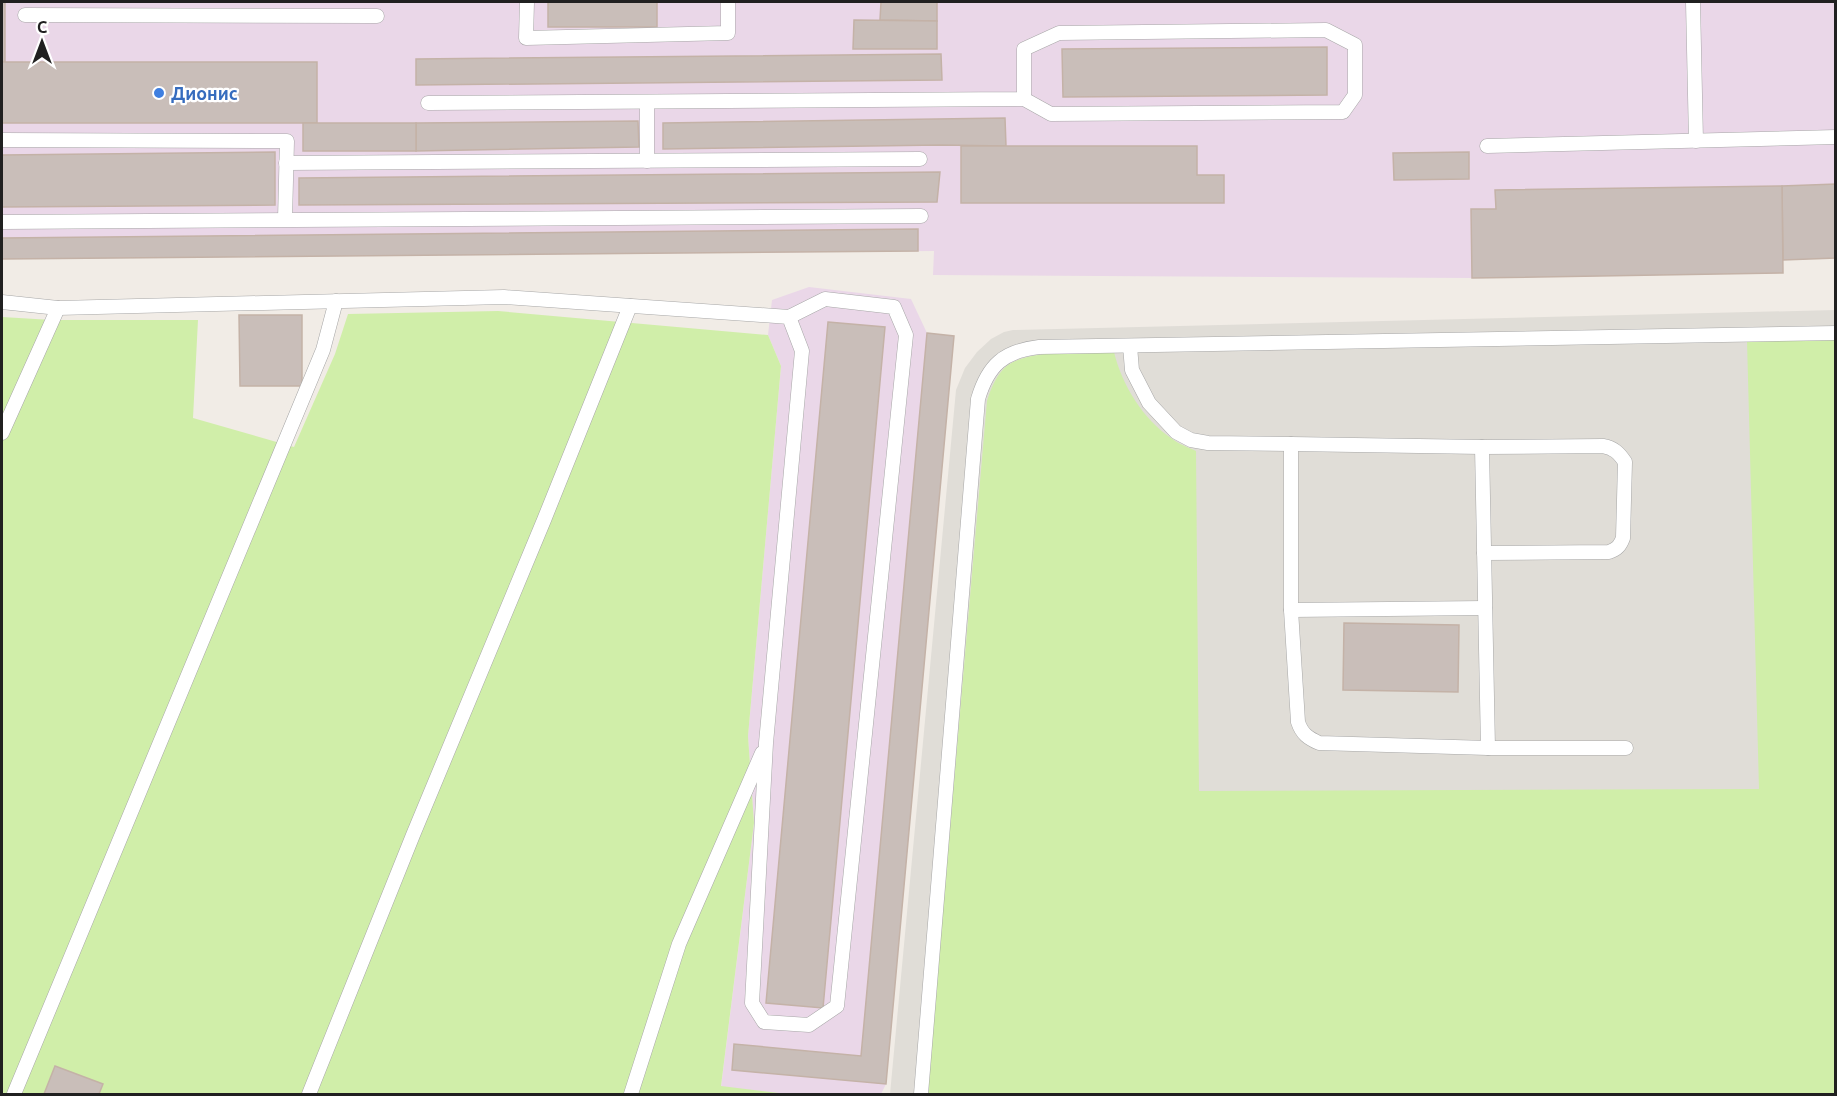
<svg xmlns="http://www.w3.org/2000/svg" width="1837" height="1096" font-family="Ubuntu,sans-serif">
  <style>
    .industrial { fill: #ead7e8 }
    .airport { fill: #e0ddd7 }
    .grass { fill: #d0eea9 }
    .building { fill: #c9beb9; stroke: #c4b2a7; stroke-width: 1.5 }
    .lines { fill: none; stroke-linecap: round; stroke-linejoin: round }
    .lane-casing { stroke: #a7a7a7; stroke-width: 15 }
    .lane { stroke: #fff; stroke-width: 14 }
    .shop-dot { fill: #3f7fe0; stroke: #fff; stroke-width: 2 }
    .labels { text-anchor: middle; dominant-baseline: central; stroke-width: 4.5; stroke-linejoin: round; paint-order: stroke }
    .shop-label { font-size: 18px; font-weight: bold; fill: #366cbe; stroke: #fff; text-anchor: start }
  </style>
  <rect width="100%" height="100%" fill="#f1ece6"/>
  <!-- industrial -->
  <g class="industrial">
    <path d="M2,2h1833v256l-52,2v13l-311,5 -539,-3 1,-24 -932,8z"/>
    <path d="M809,287l102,12 16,34 27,3 -68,748 -5,10h-94l-66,-7 33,-264 -6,-87 33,-370 -13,-31 4,-35z"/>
  </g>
  <!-- airport -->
  <path class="airport" d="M1835,310v784h-945l66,-704 9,-22 12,-16 14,-13 13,-7 9,-2z"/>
  <!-- grass -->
  <g class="grass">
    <path d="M498,311l270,24 13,31 -33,370 6,87 -33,263 66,8h-785v-777l50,3h146l-5,98 101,29 41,-93 13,-40z"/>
    <path d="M1835,340v754h-908l60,-693c4,-13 10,-28 21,-36 23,-16 78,-12 106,-13 8,33 29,67 57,86 7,6 17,9 25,13l3,340 560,-2 -12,-448z"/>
  </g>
  <!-- building -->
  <g class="building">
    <rect x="2" y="2" width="3" height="60"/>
    <rect x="548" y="2" width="109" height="25"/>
    <path d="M881,2h56v19l-57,-1z"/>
    <path d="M854,20l83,1v28h-84z"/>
    <path d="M1327,47v48l-264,2 -1,-48z"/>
    <path d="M941,54l1,26 -526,5v-26z"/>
    <rect x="2" y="62" width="315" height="61"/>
    <path d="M1005,118l1,28 -65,-1 -278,4v-26z"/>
    <path d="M638,121l1,26 -223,4v-28z"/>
    <rect x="303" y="123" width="113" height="28"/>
    <path d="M961,146h236v29h27v28h-263z"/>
    <path d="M275,152v53l-273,2v-52z"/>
    <path d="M1469,152v27l-75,1 -1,-27z"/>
    <path d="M940,172l-3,30 -638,3v-27z"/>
    <path d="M1836,184v74l-53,2 -1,-74z"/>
    <path d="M1782,186l1,87 -311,5 -1,-69h25l-1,-19z"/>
    <path d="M918,229v22l-916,8v-21z"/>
    <path d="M239,315h63v71h-62z"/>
    <path d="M828,322l57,5 -62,681 -57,-5z"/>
    <path d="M927,333l27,3 -68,748 -154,-14 2,-26 127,12z"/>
    <path d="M1344,623l115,2 -1,67 -115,-2z"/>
    <path d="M55,1066l48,18 -4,10h-55z"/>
  </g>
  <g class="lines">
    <!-- lane casing -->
    <g class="lane-casing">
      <g id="lane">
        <path d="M527,2l-1,36 202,-5v-31"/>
        <path d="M1693,2l3,139"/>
        <path d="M25,15l352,1"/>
        <path d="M647,102v59"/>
        <path d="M428,103l596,-4 27,15 292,-2 12,-17v-50l-29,-15 -267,3 -35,16v50"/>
        <path d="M2,140l285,1 -2,78"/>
        <path d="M1487,146l349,-9"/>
        <path d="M286,163l634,-4"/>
        <path d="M2,222l919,-6"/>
        <path d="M2,302l56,6 446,-11 285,20 36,-18 69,8 12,28 -69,671 -28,19 -45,-3 -12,-19 14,-260 36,-392 -13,-34"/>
        <path d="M1130,346l2,24 17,33 27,29 15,8 17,3 83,1 191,3 121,-1c11,2 16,7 22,16l-2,76c-3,8 -6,11 -14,14l-125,1"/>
        <path d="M2,433l56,-125"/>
        <path d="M1291,444v166l7,112c4,12 10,16 21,21l169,5h138"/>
        <path d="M1482,447l6,301"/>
        <path d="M1291,610l194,-2"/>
        <path d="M14,1094l309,-744 13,-49"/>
        <path d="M309,1094l104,-259 131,-315 86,-214"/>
        <path d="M631,1094l48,-150 83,-191"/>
        <path d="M921,1094l57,-695c10,-34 26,-48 61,-52l797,-14"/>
      </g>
    </g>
    <!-- lane -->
    <use href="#lane" class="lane"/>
  </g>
  <!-- markers -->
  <circle class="shop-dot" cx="159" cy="93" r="6"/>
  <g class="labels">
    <!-- shop labels -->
    <g class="shop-label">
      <text x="171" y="93">Дионис</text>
    </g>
  </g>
  <!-- border -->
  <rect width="1837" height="1096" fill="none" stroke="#202020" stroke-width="6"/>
  <!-- north arrow -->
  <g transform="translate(42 42)" stroke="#ffffff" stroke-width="4.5" paint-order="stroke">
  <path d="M0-4.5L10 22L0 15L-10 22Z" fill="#202020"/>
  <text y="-9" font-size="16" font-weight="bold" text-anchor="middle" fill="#202020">С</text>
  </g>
</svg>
